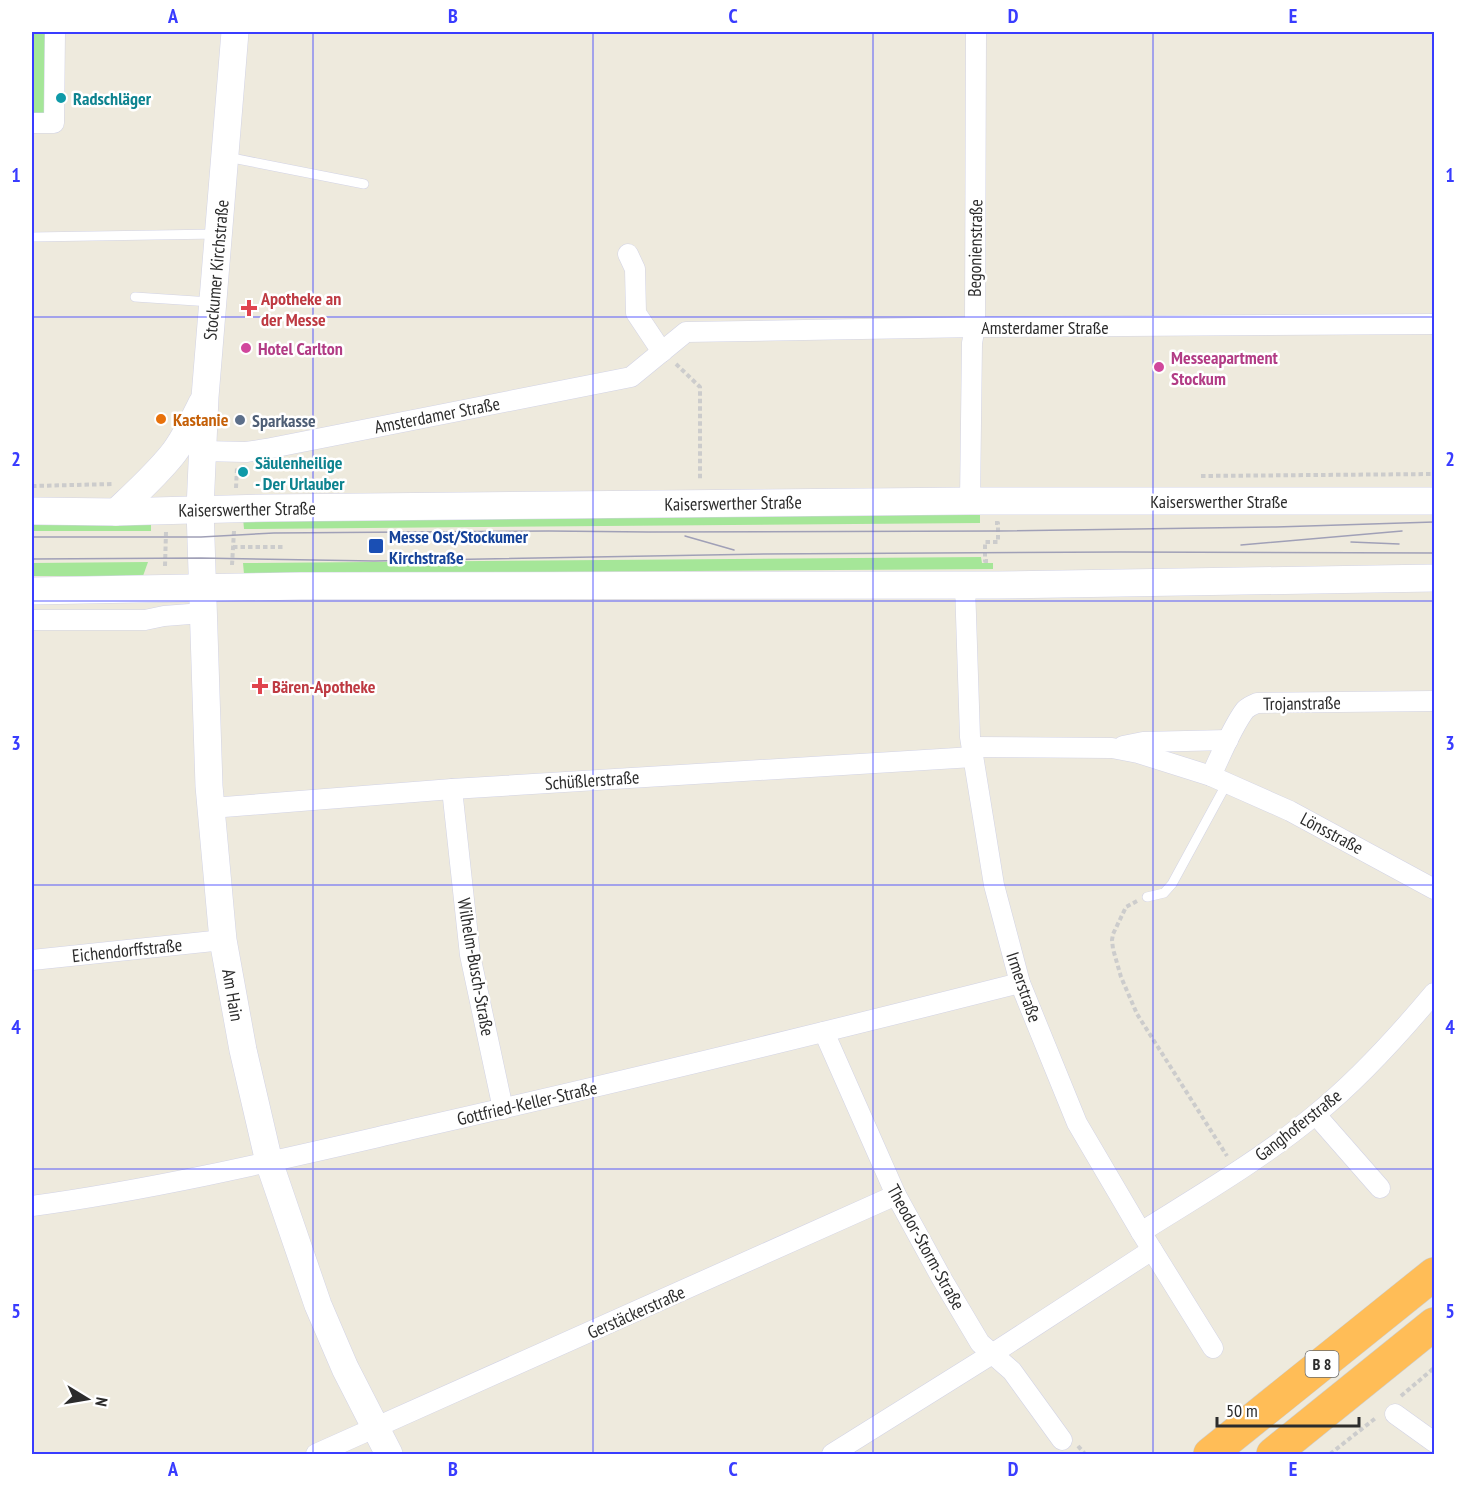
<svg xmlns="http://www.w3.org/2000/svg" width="1466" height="1486" font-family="'PT Sans Narrow',sans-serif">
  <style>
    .green { fill: #a5e698 }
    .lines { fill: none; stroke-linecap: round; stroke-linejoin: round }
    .lane-casing { stroke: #d2d3e5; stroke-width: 10 }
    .street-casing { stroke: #d2d3e5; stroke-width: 21 }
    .secondary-casing { stroke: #d2d3e5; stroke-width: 28 }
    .highway-casing { stroke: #ccc; stroke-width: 34 }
    .path { stroke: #ccc; stroke-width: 4; stroke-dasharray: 4.5 3; stroke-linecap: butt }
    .lane { stroke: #fff; stroke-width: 9 }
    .street { stroke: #fff; stroke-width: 20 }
    .secondary { stroke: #fff; stroke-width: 27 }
    .highway { stroke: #ffbd57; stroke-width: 33 }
    .tram { stroke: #a0a0b7; stroke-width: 1.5 }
    .grid { fill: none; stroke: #393cff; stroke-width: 1.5; stroke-opacity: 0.55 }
    .culture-dot { fill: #0f9aa8; stroke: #fff; stroke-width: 2 }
    .health-dot { fill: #e0444e; stroke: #fff; stroke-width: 2 }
    .hotel-dot { fill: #d1479c; stroke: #fff; stroke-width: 2 }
    .food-dot { fill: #e8710a; stroke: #fff; stroke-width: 2 }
    .service-dot { fill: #5c6f8a; stroke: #fff; stroke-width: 2 }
    .transit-dot { fill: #1a4fb4; stroke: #fff; stroke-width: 2 }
    .labels { text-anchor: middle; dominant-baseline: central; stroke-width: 5; stroke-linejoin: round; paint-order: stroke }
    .shield { fill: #fff; stroke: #6b6b6b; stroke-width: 1.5 }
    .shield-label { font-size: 16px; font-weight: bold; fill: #2c2c2c }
    .culture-label { font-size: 18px; font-weight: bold; fill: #0d838f; stroke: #fff; text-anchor: start }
    .street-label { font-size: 18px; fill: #2c2c2c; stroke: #fff }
    .health-label { font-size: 18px; font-weight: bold; fill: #be3a42; stroke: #fff; text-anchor: start }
    .hotel-label { font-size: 18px; font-weight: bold; fill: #b23c85; stroke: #fff; text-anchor: start }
    .food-label { font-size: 18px; font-weight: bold; fill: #c56008; stroke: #fff; text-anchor: start }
    .service-label { font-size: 18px; font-weight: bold; fill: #4e5e75; stroke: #fff; text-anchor: start }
    .transit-label { font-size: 18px; font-weight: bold; fill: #164399; stroke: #fff; text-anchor: start }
    .neatline { fill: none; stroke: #393cff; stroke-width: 2 }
    .grid-label { font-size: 20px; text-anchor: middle; font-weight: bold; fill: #393cff }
  </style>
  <rect width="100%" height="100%" fill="#eeeadd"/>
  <!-- green -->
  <g class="green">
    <path d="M32,32h18l-2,81 -16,3z"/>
    <path d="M980,512v11l-736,6 -1,-11z"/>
    <rect x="32" y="519" width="119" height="12"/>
    <path d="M981,557l1,6h11v6l-749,5 -1,-11z"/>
    <path d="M148,562l-5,14h-111v-13z"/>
  </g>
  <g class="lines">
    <!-- lane casing -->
    <g class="lane-casing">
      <g id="lane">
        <path d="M227,157l137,27"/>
        <path d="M32,237l185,-3"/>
        <path d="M135,297l76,5"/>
        <path d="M1147,897l17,-4 8,-9 55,-101"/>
      </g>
    </g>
    <!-- street casing -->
    <g class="street-casing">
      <g id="street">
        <path d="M32,123h22l1,-91"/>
        <path d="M628,254l7,15 1,44 26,39"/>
        <path d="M202,451l44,1 20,-3 365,-72 55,-45 289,-5 459,-3"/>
        <path d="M970,501l2,-158 3,-16 1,-295"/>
        <path d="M965,585l5,152 24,148 26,98 57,140 64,109 72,116"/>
        <path d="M32,620h113l19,-4 39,-3"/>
        <path d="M1123,746l20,-4 85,-2"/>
        <path d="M972,747l140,1 26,5 73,23 79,35 144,78"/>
        <path d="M1211,776c9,-19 21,-49 34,-66 4,-4 7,-5 12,-7l177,-2"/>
        <path d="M452,789l18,166 33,154"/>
        <path d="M211,808l241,-19 521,-32"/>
        <path d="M32,960l191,-20"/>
        <path d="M824,1032l72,163 46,84 38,64 32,28 50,69"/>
        <path d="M1316,1115l64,73"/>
        <path d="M32,1206c132,-18 263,-50 394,-80 198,-45 396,-93 594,-143"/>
        <path d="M1141,1232c59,-37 121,-73 175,-118 43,-35 82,-78 118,-121"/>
        <path d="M1395,1414l39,28"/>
        <path d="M316,1454l580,-259"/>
        <path d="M832,1454l160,-100 160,-104"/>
      </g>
    </g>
    <!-- secondary casing -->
    <g class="secondary-casing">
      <g id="secondary">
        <path d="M235,32l-30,365 -5,112 9,277 14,154 20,110 26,112 49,143 27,63 44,86"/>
        <path d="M32,511l84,1 152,-4 702,-7h464"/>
        <path d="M116,512c19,-18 39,-36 56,-57 12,-15 21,-34 30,-52"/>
        <path d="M32,591l269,-5 697,-1 436,-7"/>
      </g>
    </g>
    <!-- highway casing -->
    <g class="highway-casing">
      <g id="highway">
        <path d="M1210,1454l224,-180"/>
        <path d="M1273,1454l161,-130"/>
      </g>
    </g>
    <!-- path -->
    <g class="path">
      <path d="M676,364l24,23v94"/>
      <path d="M1201,476l233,-2"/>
      <path d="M32,486l82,-2"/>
      <path d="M268,486v-9"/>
      <path d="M236,488l1,-20"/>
      <path d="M233,547h52"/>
      <path d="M988,561h-3v-19h13v-19h-3"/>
      <path d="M232,565l2,-34"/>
      <path d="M165,566l1,-34"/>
      <path d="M1137,901l-11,6 -13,27 -1,6 1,9 8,28 16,37 90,142"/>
      <path d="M1401,1396l33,-28"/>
      <path d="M1078,1446l7,8"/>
      <path d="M1330,1454l47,-37"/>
    </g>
    <!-- lane -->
    <use href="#lane" class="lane"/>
    <!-- street -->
    <use href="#street" class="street"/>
    <!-- secondary -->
    <use href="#secondary" class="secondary"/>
    <!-- highway -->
    <use href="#highway" class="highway"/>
    <!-- tram -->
    <g class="tram">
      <path d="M685,536l49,14"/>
      <path d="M32,537h169l73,-4 275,-2 100,1 349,-1 278,-4 158,-5"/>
      <path d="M1351,542l48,2"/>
      <path d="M1241,545l161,-14"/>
      <path d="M32,559l169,-1 173,3 390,-7 357,-2 313,1"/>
    </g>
  </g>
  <!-- grid -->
  <path class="grid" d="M313,32v1422M593,32v1422M873,32v1422M1153,32v1422M32,317h1402M32,601h1402M32,885h1402M32,1169h1402"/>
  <!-- markers -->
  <g class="culture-dot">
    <circle cx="61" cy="98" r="6"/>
    <circle cx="243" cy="472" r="6"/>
  </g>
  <g class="health-dot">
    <path d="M246 299h6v6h6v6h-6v6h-6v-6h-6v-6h6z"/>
    <path d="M257 677h6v6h6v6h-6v6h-6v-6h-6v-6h6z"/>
  </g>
  <g class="hotel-dot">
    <circle cx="246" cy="348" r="6"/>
    <circle cx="1159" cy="367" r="6"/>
  </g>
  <circle class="food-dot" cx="161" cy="419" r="6"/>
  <circle class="service-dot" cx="240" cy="420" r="6"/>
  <rect class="transit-dot" x="368" y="538" width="16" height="16" rx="3"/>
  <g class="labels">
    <!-- shield labels -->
    <rect class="shield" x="1305.5" y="1351" width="33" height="26" rx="4.5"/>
    <g class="shield-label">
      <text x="1322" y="1364">B 8</text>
    </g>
    <!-- culture labels -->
    <g class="culture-label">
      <text x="73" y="98">Radschläger</text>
      <text x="255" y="462">Säulenheilige<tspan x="255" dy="21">- Der Urlauber</tspan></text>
    </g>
    <!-- street labels -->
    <g class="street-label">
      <text transform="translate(975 248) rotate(-89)">Begonienstraße</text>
      <text transform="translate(216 270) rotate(-85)">Stockumer Kirchstraße</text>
      <text x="1045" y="327">Amsterdamer Straße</text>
      <text transform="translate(437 415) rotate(-11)">Amsterdamer Straße</text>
      <text x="1219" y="501">Kaiserswerther Straße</text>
      <text transform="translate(733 503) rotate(-1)">Kaiserswerther Straße</text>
      <text transform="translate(247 509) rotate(-1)">Kaiserswerther Straße</text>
      <text transform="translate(1302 703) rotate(-1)">Trojanstraße</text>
      <text transform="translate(592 780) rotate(-4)">Schüßlerstraße</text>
      <text transform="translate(1332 833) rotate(28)">Lönsstraße</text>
      <text transform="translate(127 950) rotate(-6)">Eichendorffstraße</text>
      <text transform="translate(476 967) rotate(80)">Wilhelm-Busch-Straße</text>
      <text transform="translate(1024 987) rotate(71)">Irmerstraße</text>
      <text transform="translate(233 995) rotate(80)">Am Hain</text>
      <text transform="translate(527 1103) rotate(-13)">Gottfried-Keller-Straße</text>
      <text transform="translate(1298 1125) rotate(-38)">Ganghoferstraße</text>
      <text transform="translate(926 1247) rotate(61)">Theodor-Storm-Straße</text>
      <text transform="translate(636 1312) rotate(-24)">Gerstäckerstraße</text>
    </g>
    <!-- health labels -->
    <g class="health-label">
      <text x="261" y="298">Apotheke an<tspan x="261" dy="21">der Messe</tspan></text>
      <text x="272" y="686">Bären-Apotheke</text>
    </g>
    <!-- hotel labels -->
    <g class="hotel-label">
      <text x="258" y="348">Hotel Carlton</text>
      <text x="1171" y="357">Messeapartment<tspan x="1171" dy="21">Stockum</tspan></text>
    </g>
    <!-- food labels -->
    <g class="food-label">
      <text x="173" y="419">Kastanie</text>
    </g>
    <!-- service labels -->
    <g class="service-label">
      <text x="252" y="420">Sparkasse</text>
    </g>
    <!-- transit labels -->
    <g class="transit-label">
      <text x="389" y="536">Messe Ost/Stockumer<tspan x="389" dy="21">Kirchstraße</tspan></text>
    </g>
  </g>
  <!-- border -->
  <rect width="1466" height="1486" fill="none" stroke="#ffffff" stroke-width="66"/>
  <!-- north arrow -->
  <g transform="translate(87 1399) rotate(101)" stroke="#ffffff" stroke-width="4.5" paint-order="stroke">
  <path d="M0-4.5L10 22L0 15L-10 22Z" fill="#2c2c2c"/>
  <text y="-9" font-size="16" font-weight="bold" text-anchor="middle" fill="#2c2c2c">N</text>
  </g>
  <!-- scale -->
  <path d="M1217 1417v9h142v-9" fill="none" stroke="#2c2c2c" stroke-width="3"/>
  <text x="1226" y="1417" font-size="18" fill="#2c2c2c" stroke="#ffffff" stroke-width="4.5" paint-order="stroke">50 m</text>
  <rect x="33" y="33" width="1400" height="1420" class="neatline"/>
  <g class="grid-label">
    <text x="173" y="23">A</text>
    <text x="453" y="23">B</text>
    <text x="733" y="23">C</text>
    <text x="1013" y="23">D</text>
    <text x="1293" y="23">E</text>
    <text x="16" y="182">1</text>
    <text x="1450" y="182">1</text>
    <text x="16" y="466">2</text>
    <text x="1450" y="466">2</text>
    <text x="16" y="750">3</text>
    <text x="1450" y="750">3</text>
    <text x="16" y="1034">4</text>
    <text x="1450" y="1034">4</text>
    <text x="16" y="1318">5</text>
    <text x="1450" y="1318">5</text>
    <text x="173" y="1476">A</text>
    <text x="453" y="1476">B</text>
    <text x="733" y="1476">C</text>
    <text x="1013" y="1476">D</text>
    <text x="1293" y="1476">E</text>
  </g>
</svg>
